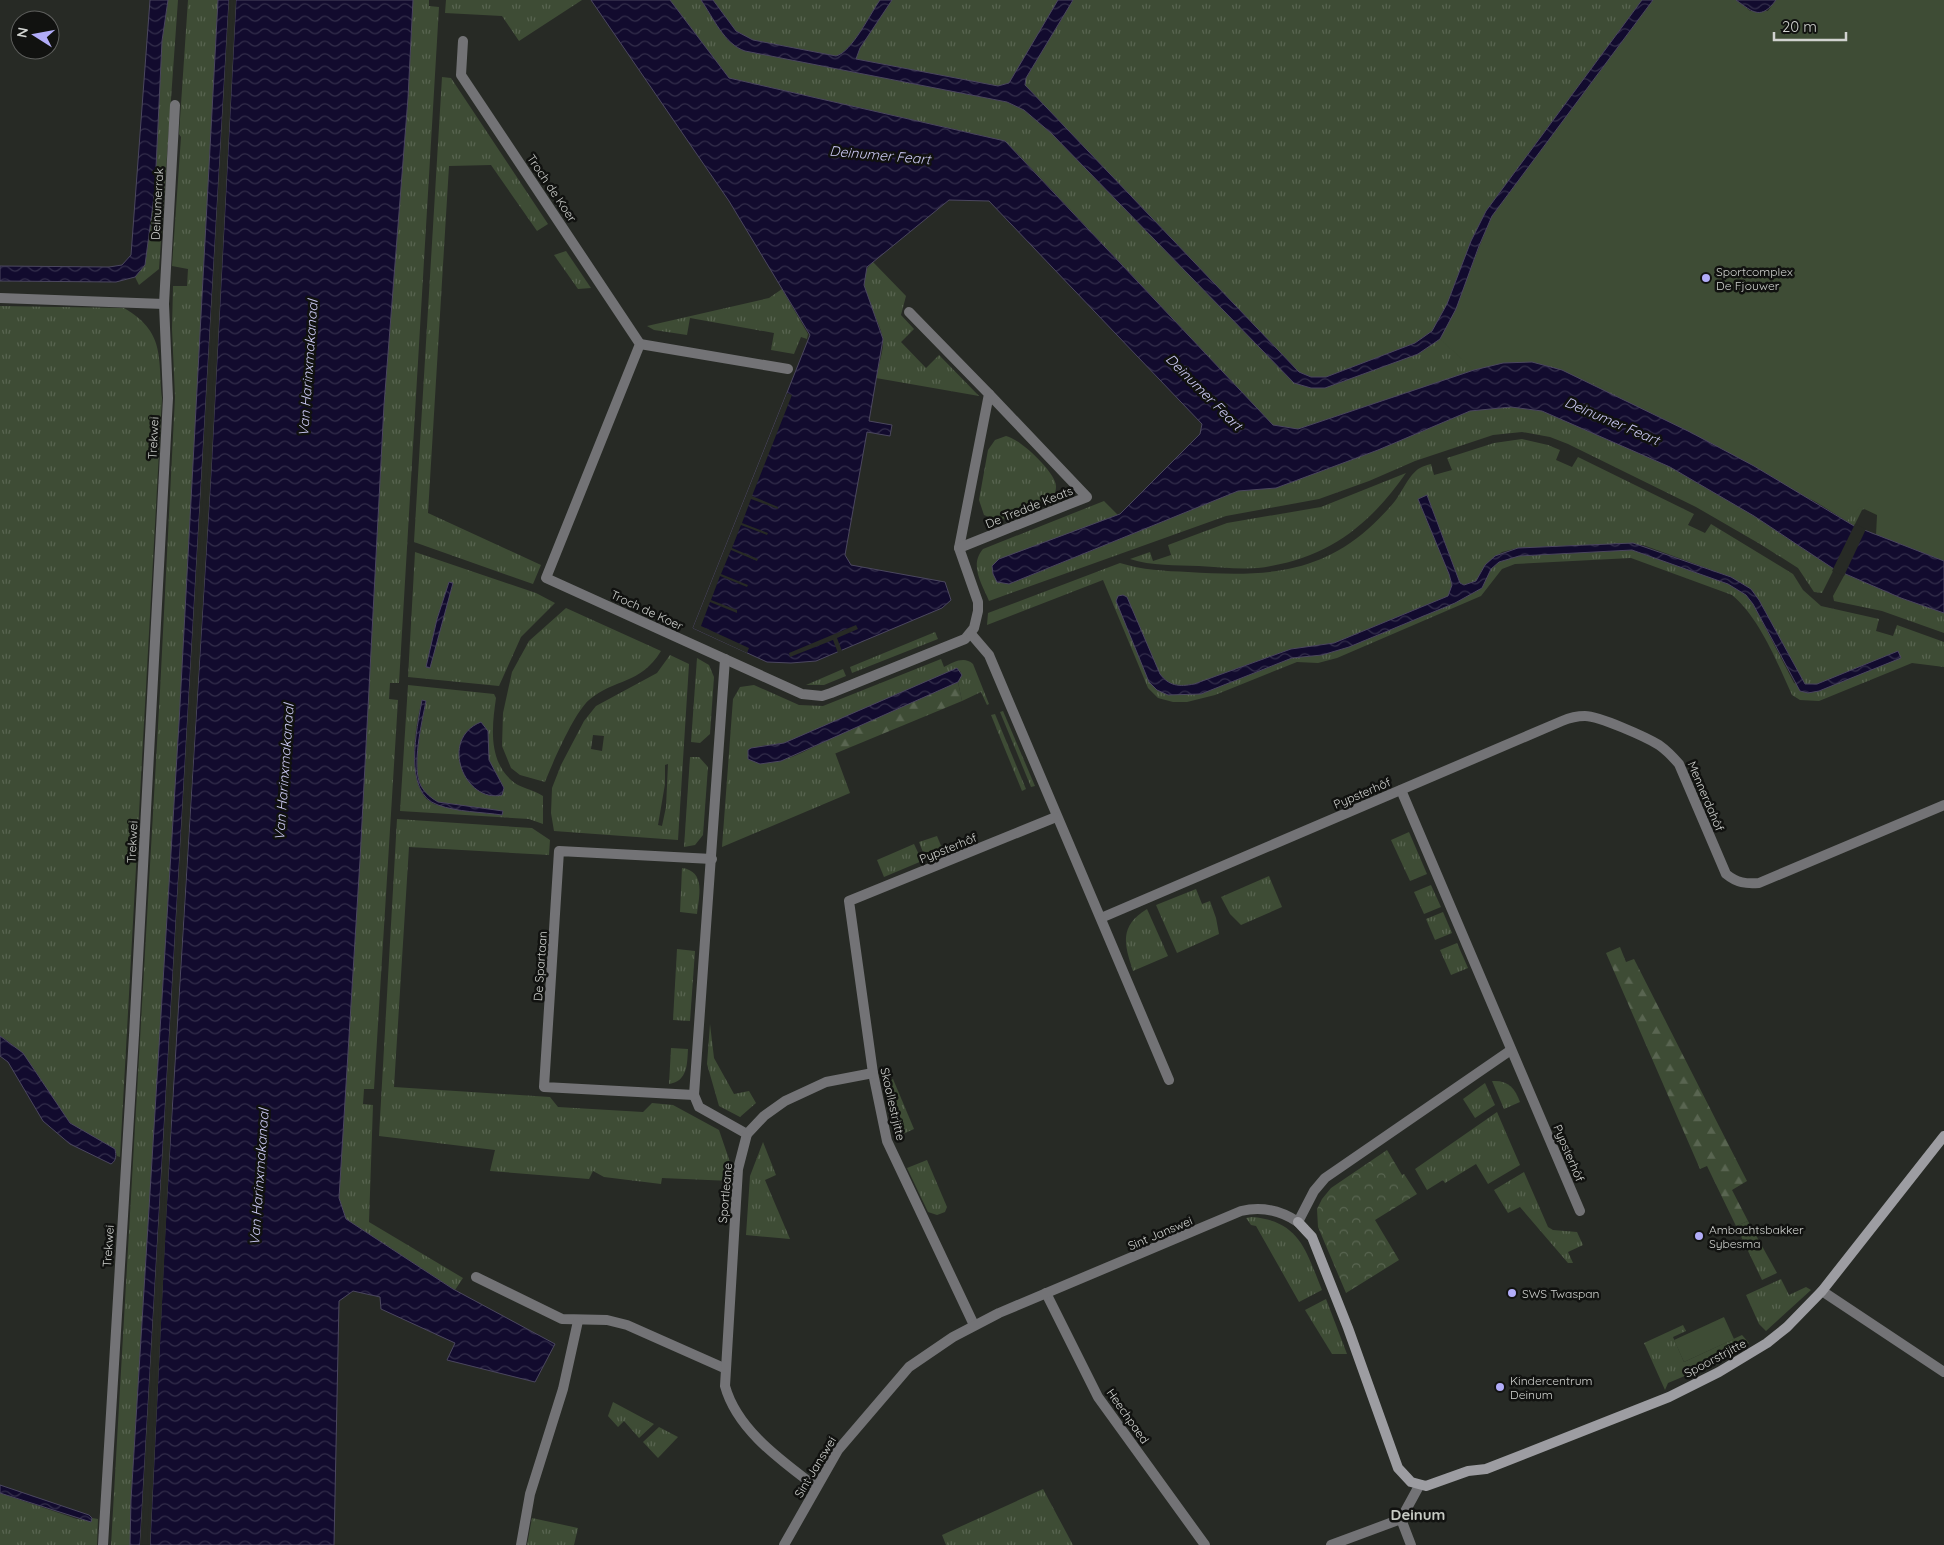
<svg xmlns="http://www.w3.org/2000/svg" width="1944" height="1545" font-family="Quicksand,sans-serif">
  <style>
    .grass { fill: url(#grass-tufts); fill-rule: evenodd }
    .forest { fill: url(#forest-firs) }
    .park { fill: url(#park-crowns) }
    .pitch { fill: #3e4c35 }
    .water { fill: url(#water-waves); stroke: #4b475f }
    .pier { fill: #272a25 }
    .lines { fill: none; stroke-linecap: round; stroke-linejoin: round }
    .street { stroke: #737376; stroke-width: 10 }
    .secondary { stroke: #9d9da2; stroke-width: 10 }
    .poi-dot { fill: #b2adf9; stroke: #111210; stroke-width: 2 }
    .labels { text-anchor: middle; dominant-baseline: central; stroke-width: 5; stroke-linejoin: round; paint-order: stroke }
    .street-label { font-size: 12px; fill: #d1d3d0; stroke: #111210 }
    .poi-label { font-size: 12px; fill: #d1d3d0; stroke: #111210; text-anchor: start }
    .water-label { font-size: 14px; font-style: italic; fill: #cccaf4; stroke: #111210 }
    .quarter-label { font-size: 15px; font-weight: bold; fill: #c7cbc4; stroke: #111210 }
  </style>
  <defs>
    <pattern id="grass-tufts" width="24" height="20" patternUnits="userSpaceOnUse" patternTransform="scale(1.25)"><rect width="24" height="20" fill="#3e4c35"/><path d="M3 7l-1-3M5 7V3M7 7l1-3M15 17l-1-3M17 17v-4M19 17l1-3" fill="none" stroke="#596551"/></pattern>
    <pattern id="forest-firs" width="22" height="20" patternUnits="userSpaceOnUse" patternTransform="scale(1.25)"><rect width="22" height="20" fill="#3e4c35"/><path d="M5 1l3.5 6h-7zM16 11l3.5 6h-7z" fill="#596551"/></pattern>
    <pattern id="park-crowns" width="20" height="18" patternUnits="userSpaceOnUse" patternTransform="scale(1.25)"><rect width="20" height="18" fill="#3e4c35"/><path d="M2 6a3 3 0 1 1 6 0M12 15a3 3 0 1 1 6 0" fill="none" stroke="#596551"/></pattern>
    <pattern id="water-waves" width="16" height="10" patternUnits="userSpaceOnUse" patternTransform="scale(1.25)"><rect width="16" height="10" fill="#120b2e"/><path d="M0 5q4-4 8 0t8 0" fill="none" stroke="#332e4b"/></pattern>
  </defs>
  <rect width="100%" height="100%" fill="#272a25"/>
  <!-- grass -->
  <g class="grass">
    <path d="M168,0h10l-19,269 -20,16 -4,-8 10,-12 10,-76 7,-148z"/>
    <path d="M188,0h30l-39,723 -48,777 -1,45h-19l49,-854 15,-294 -3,-68 1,-43h14l1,-17 -16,-3 9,-129 -2,-3z"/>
    <path d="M413,0h16v6l10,1 -40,676h-9l-1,16 9,1 -24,389h-10l-1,15 10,1 -4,117 94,56 -8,12 -109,-71 -7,-21 21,-338 24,-455 24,-307z"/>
    <path d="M446,0h136l-63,41 -17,-25 -57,-3z"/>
    <path d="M670,0h31l27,40 17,11 262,51 17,8 27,23 243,250 17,5h14l93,-34 22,-15 213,-339h83l14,11h18l8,-11 89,509 -3,1 -8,16 -39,-25 -341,-131 -176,59 -25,-4 -257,-273 -32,-16 -255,-58z"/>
    <path d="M713,0h167c-10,14 -28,52 -44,56l-83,-16 -17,-9z"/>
    <path d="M892,0h166l-49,83 -11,3 -142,-27 4,-11z"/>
    <path d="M1073,0h569l-156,211 -15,30 -24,63 -15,27 -17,12 -89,34h-15l-12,-5 -274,-287 1,-7z"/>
    <path d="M442,77l9,1 97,146 -11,7 -46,-66 -42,1 -21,347 113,52 -8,19 -119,-42z"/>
    <path d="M566,251l25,37 -13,1 -24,-34z"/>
    <path d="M873,262l33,34 -5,19 13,14 -13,13 25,26 13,-13 40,41 -103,-18c2,-12 8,-27 7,-39 -3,-24 -34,-57 -10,-77z"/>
    <path d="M782,289l26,45 -1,5 -6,-2 -7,17 -23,-4 3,-17 -84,-15 -3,17 -33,-5 -7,-4 122,-28z"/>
    <path d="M0,306l124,2c41,24 34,48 38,90l-42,759 -3,-1 -2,-7c-12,-7 -38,-18 -46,-28 -24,-28 -35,-66 -69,-85z"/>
    <path d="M1511,407l31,4 128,56 84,49 80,53 -12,24 -8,-1 -16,-24 -38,-24 -64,-37 -128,-63 -18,-7 -28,-5 -29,3 -78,26 -46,20 -50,18 -93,17 -237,85c-7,-17 -20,-36 -6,-52l121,-48 14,14 -109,69 229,-93 38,-3 102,-38 92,-39z"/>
    <path d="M1006,436c13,2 51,37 50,51 0,8 -5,12 -10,16l-48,18 -14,-6 -5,-15 9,-50 7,-10z"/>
    <path d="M1522,439l26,6 12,5 -4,10 16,7 6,-10 116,57 -6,11 17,8 6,-9 82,50 10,16 18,16 58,13 -3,12 17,5 4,-11 47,17v25l-32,-4 -93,38 -19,-1 -8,-5c-14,-31 -33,-78 -60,-100l-101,-37 -116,6 -13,5 -21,27 -144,62 -19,5 -21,-1 -82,33 -28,7h-14l-15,-4 -10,-10 -45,-108 -116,45 1,-12 132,-50c22,7 45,8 68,9 67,4 126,5 180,-43 9,-8 19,-18 27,-28 7,-9 15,-28 25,-33 3,-2 7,-3 11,-4l3,11 18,-5 -5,-12 47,-15zM1427,495l33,88 4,2 12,-4 9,-16 17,-13 16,-4 63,-3h62l88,32 28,23 46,84h12l81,-33 2,6 -81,34 -25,-8 -41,-79 -7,-9 -18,-11 -96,-34 -113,6 -20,6 -8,7 -9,19 -27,15 -106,44 -27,8 -30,3 -91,36 -52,-12 11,-8c9,12 19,13 34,10l97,-35 43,-6 114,-47 4,-11 -3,-11 -31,-75z"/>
    <path d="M1406,473c-35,50 -74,82 -135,93 -23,5 -49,1 -72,0 -22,-1 -48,0 -69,-7l20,-7 3,9 18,-6 -3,-10 59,-22 94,-16z"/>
    <path d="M415,552l121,41 19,10 -34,34 -22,49 -91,-9zM449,582l4,2 -27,83 11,-48z"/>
    <path d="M1845,574l56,24 43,15v20l-62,-22 -48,-10 -1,-5z"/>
    <path d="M566,608l95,43c-21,34 -46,27 -72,49 -15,13 -36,62 -44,82l-25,-7 -9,-7 -9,-22 1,-33 9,-41 17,-31z"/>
    <path d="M935,632l3,7 -86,34 -2,-6z"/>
    <path d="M670,655l19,9 -11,176 -124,-9 -3,-18 1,-25 9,-23 23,-44 12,-15 61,-33zM593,735l11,1 -2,15 -11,-2zM668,764l-2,43 -4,19 -4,-1 7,-41v-19z"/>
    <path d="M697,658l12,7 5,12 -4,57 -10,9 -9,-1z"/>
    <path d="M941,659l3,8c10,-5 20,-11 29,-3l16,40 -2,1 -6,-13 -19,9 -4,-19 3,-10 -5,-3 -172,74 -23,3 -13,13c28,11 56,-8 82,-20l20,54 -128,54 11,-148 7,-12 14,-2 45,20 24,1z"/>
    <path d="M843,669l3,7 -22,9h-18z"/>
    <path d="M408,685l86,9 2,4c-4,28 -8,61 15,82 8,8 22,9 32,16v28l-14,-5 -129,-8zM422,700l4,2c-4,21 -14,63 -5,83 3,8 10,13 17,17l64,9c-17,-2 -49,-1 -65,-6 -34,-11 -22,-79 -15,-105zM488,746l1,14 15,28 -46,-29z"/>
    <path d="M1003,711l32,75 -4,1 -31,-75z"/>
    <path d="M995,714l31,75 -4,2 -31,-76z"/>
    <path d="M690,757h9l9,10 -5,68 -8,10 -11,2z"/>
    <path d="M397,819l135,9 18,12 -1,15 -140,-8 -15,240 156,10 8,10 85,5 9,-9 21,2 46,25 13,38 -1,13 -69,-3 -1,6 -57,-7 -11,-6 -4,8 -99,-8 5,-21 -116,-14z"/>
    <path d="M1409,832l18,42 -17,7 -19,-41z"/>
    <path d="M937,836l7,17 -18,7 -7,-18z"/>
    <path d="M914,844l8,17 -38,16 -7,-17z"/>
    <path d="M682,868c24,3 17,29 15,46l-17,-2z"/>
    <path d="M1269,876l13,31 -41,18 -11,-11 -9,-17z"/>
    <path d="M1431,885l10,22 -17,7 -10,-22z"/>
    <path d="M1196,889l6,15 8,-3 6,17 3,16 -42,19 -21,-48z"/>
    <path d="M1147,909l21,47 -35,15c-9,-27 -14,-45 14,-62z"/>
    <path d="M1443,912l9,21 -17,7 -9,-21z"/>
    <path d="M1457,943l11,25 -17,7 -11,-25z"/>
    <path d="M677,949l18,2 -5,70 -17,-1z"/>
    <path d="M710,1024l4,34 20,36 15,-3 7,12 -16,14 -21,-11 -12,-42z"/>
    <path d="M671,1048l17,1c-1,15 0,32 -19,35z"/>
    <path d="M893,1079l21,50 -18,8 -12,-54z"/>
    <path d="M1492,1081c16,-1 23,7 28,21l-16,7z"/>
    <path d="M1485,1083l10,22 -20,13 -12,-19z"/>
    <path d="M1497,1112l23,53 -32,19 -12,-20 -31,19 -2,-3 -16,10 -12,-21z"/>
    <path d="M763,1142l13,33 -11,5 25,59 -44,-4 4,-59z"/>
    <path d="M927,1160l20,47 -2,5 -8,3 -9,-3 -21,-44z"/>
    <path d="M1524,1172l24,55 5,3 24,2 6,13 -15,7 5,11h-5l-48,-56 -12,6 -14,-23z"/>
    <path d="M1252,1217c48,4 54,34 70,73l-23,12 -43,-76 -5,-1 -5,-7z"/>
    <path d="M1748,1221l29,52 -15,7 -26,-54z"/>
    <path d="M1781,1279l8,16 17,-8 5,3 -45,41 -7,-7 -13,-29z"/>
    <path d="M1326,1299l21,55h-15l-27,-44z"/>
    <path d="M1683,1325l3,6 -13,6 11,25 58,-27 7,8 -38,22 -43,18 -3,7 -21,-47z"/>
    <path d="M613,1402l41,22 -15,14 -15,-17 -6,6 -10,-11z"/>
    <path d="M659,1427l19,10 -20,21 -15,-16z"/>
    <path d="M1043,1489l30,56h-127l-4,-10z"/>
    <path d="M0,1493l77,26 13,2 2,-3 6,1 -1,26h-97z"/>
    <path d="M532,1518l46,10 -4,17h-47z"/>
  </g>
  <!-- forest -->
  <g class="forest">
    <path d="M958,682l4,19 -128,53 -4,-15z"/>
    <path d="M1620,947l6,15 8,-3 113,222 -15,9 16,31 -12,5 -29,-60 -7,3 -94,-216z"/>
  </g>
  <!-- park -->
  <path class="park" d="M1387,1150l15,25 2,-1 13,20 -42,26 24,40 -53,33 -28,-66 -1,-18 5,-10 9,-11z"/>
  <!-- pitch -->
  <g class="pitch">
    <path d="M1653,0h83l14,11 12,2 6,-2 8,-11h168v561l-68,-26 1,-20 -17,-8 -13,14c-72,-45 -146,-84 -221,-121 -29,-14 -62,-35 -96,-38 -19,-1 -37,3 -56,8l-34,-31c21,-40 34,-82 52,-123z"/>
    <path d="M1724,1317l10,22 -50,23 -10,-22z"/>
  </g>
  <!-- water -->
  <g class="water">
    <path d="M150,0h18l-6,41 -7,148 -10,76 -10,12 -19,5 -116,-1v-15l109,1 13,-2 9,-10z"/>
    <path d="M218,0h11l-89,1545h-10l1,-45 48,-777z"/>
    <path d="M236,0h177l-5,98 -24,307 -24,455 -21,338 7,21 107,70 102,55 -20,38 -88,-22 8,-17 -74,-34 -1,-12 -27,-6 -14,10 -5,244h-184l15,-317 46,-755z"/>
    <path d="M591,0h79l59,78 276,63 268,284 25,4 176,-59 29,-7 29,-1 30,8 128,62 64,34 100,60 90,35v52l-43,-15 -67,-29 -80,-53 -84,-49 -128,-56 -31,-4 -41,4 -92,39 -102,38 -38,3 -229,93 -12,-2 -4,-8 -1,-8 7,-7 121,-45 80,-80 2,-10 -213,-223 -40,-1 -82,67 -3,18 19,54 -14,82 23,4 -2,11 -23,-4 -22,123 6,10 94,17 6,18 -9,8 -126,53 -25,2 -24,-1 -74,-34 117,-293 -81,-134z"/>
    <path d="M701,0h12l23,31 17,9 83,16c16,-4 34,-42 44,-56h12l-32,48 -4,11 142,27 11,-3 49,-83h15l-47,78 -1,7 274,287 12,5h15l89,-34 17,-12 15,-27 24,-63 15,-30 156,-211h11l-161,216 -13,30 -23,63 -16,30 -22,15 -93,34h-14l-17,-5 -243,-250 -27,-23 -17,-8 -262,-51c-21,-7 -32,-34 -44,-51z"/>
    <path d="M1736,0h40c-15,20 -22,13 -40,0z"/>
    <path d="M1427,495l33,88 4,2 12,-4 9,-16 10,-9 23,-8 115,-5 98,34 20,12 8,11 46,84h12l81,-33 3,7 -82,33 -11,2 -8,-2 -47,-87 -7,-9 -18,-11 -96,-34 -113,6 -20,6 -8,7 -9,19 -27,15 -106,44 -27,8 -30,3 -91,36 -33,1 -11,-5 -8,-8 -33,-81 2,-5 5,-1 4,2 33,77c9,12 19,13 34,10l97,-35 43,-6 114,-47 4,-11 -3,-11 -31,-75z"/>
    <path d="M449,582l4,1 -23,85 -4,-1 11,-48z"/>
    <path d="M957,668l5,7 -4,7 -177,79 -21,3 -12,-5v-9l3,-2 33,-5z"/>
    <path d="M422,700l4,1c-4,21 -15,66 -5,85 4,7 10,12 17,16l65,9 -1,4c-20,-3 -45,-3 -64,-10 -36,-12 -21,-77 -16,-105z"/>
    <path d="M481,722l7,9 1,29 15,28 -2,7c-37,9 -64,-56 -21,-73z"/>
    <path d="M0,1036l23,17 47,70 45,26c1,6 2,11 -4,15l-41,-20 -27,-23 -35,-59 -8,-6z"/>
    <path d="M0,1485l89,30 3,3 -1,4 -91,-29z"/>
  </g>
  <!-- pier -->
  <g class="pier">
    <path d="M229,0h2l-30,535 -59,1010h-2z"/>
    <path d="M234,0h2l-25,473 -38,610 -23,462h-3l16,-317 45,-755z"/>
    <path d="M787,393l5,2 -40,101 26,11v2l-27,-10 -9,24 26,10 -1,2 -26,-10 -9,23 26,11 -1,2 -26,-11 -10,24 27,11 -1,2 -27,-11 -9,24 26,10v3l-27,-11 -9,24 48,22 -2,5 -54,-25z"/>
    <path d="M1855,524l11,5 -22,47 -12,-5z"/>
    <path d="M856,625l2,4 -21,9 5,13 -4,2 -5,-13 -43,17 -1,-4z"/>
  </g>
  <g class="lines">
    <!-- street -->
    <g class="street">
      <path d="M463,41l-2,34 179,269 -94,234 256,116 20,2 9,-3 134,-54 9,-11 4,-17v-9l-19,-54 30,-154 -80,-82"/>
      <path d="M0,298l164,6"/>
      <path d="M640,344l148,25"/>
      <path d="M959,548l128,-51 -98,-103"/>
      <path d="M971,634l18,21 180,425"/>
      <path d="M725,659l-31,436 5,12 48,27"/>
      <path d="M1401,790l179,421"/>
      <path d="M1101,918l461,-197c7,-3 15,-5 23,-5 14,0 61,21 74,29 7,5 14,12 20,19l47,110c11,9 20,10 33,9l185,-78"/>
      <path d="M694,1095l-150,-8 15,-236 153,8"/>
      <path d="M476,1277l86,42 45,1 20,5 97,43"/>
      <path d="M1822,1291l122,81"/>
      <path d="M1046,1293l52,104 107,148"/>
      <path d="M974,1325l-87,-184 -14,-68 -24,-172 207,-84"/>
      <path d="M816,1487c-34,-26 -79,-57 -91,-101l13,-217 9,-35 17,-18 21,-15 41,-19 47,-9"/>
      <path d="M103,1545l31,-510 34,-637 -4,-94 11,-199"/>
      <path d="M521,1545l9,-51 33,-105 15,-68"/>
      <path d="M784,1545l54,-95 71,-83 44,-30 46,-24 242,-102c21,-5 39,-1 57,11l16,-31 11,-13 186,-128"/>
      <path d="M1331,1545l70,-26"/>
      <path d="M1411,1545l-10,-26 18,-33"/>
    </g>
    <!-- secondary -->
    <path class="secondary" d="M1298,1222l14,15 36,91 50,140 13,14 15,4 42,-15 18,-2 183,-72 50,-25 48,-29 20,-16 35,-36 122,-155"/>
  </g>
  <!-- markers -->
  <g class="poi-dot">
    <circle cx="1706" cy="278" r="5"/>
    <circle cx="1699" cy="1236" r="5"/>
    <circle cx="1512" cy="1293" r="5"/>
    <circle cx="1500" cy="1387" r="5"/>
  </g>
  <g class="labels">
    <!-- street labels -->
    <g class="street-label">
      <text transform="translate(552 188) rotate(56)">Troch de Koer</text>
      <text transform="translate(157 204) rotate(-87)">Deinumerrak</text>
      <text transform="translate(153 438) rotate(-87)">Trekwei</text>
      <text transform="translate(1029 507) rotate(-22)">De Tredde Keats</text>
      <text transform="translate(647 610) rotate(25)">Troch de Koer</text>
      <text transform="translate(1362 793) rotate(-23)">Pypsterhôf</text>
      <text transform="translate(1706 796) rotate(67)">Mennerdahôf</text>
      <text transform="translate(132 842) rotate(-87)">Trekwei</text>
      <text transform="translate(948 848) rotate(-22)">Pypsterhôf</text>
      <text transform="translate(540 966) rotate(-86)">De Spartaan</text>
      <text transform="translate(893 1104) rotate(77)">Skoallestrjitte</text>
      <text transform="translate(1569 1153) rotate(67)">Pypsterhôf</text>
      <text transform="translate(725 1193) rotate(-85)">Sportleane</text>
      <text transform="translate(1160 1233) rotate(-23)">Sint Janswei</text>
      <text transform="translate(108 1246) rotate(-86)">Trekwei</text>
      <text transform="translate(1715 1358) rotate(-28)">Spoorstrjitte</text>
      <text transform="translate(1128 1416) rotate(55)">Heechpaed</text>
      <text transform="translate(815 1467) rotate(-59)">Sint Janswei</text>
    </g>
    <!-- poi labels -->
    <g class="poi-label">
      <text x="1716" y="271">Sportcomplex<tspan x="1716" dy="14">De Fjouwer</tspan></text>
      <text x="1709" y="1229">Ambachtsbakker<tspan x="1709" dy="14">Sybesma</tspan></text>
      <text x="1522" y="1293">SWS Twaspan</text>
      <text x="1510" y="1380">Kindercentrum<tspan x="1510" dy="14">Deinum</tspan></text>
    </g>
    <!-- water labels -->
    <g class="water-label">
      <text transform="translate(880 155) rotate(5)">Deinumer Feart</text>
      <text transform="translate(308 368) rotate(-86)">Van Harinxmakanaal</text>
      <text transform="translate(1204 392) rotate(45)">Deinumer Feart</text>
      <text transform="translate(1612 421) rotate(23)">Deinumer Feart</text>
      <text transform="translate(284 772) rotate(-86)">Van Harinxmakanaal</text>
      <text transform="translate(259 1177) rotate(-86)">Van Harinxmakanaal</text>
    </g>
    <!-- quarter labels -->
    <g class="quarter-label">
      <text x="1418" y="1514">Deinum</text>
    </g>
  </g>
  <!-- north arrow -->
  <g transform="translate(35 35) rotate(281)"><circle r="24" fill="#111210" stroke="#5e5f5d"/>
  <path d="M0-4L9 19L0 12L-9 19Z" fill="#b2adf9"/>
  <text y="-8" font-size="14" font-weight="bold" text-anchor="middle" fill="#d1d3d0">N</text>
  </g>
  <!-- scale -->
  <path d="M1774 32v8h72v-8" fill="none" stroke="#d1d3d0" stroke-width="2.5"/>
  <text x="1782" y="32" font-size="15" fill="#d1d3d0" stroke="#111210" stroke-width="4" paint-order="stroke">20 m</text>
</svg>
